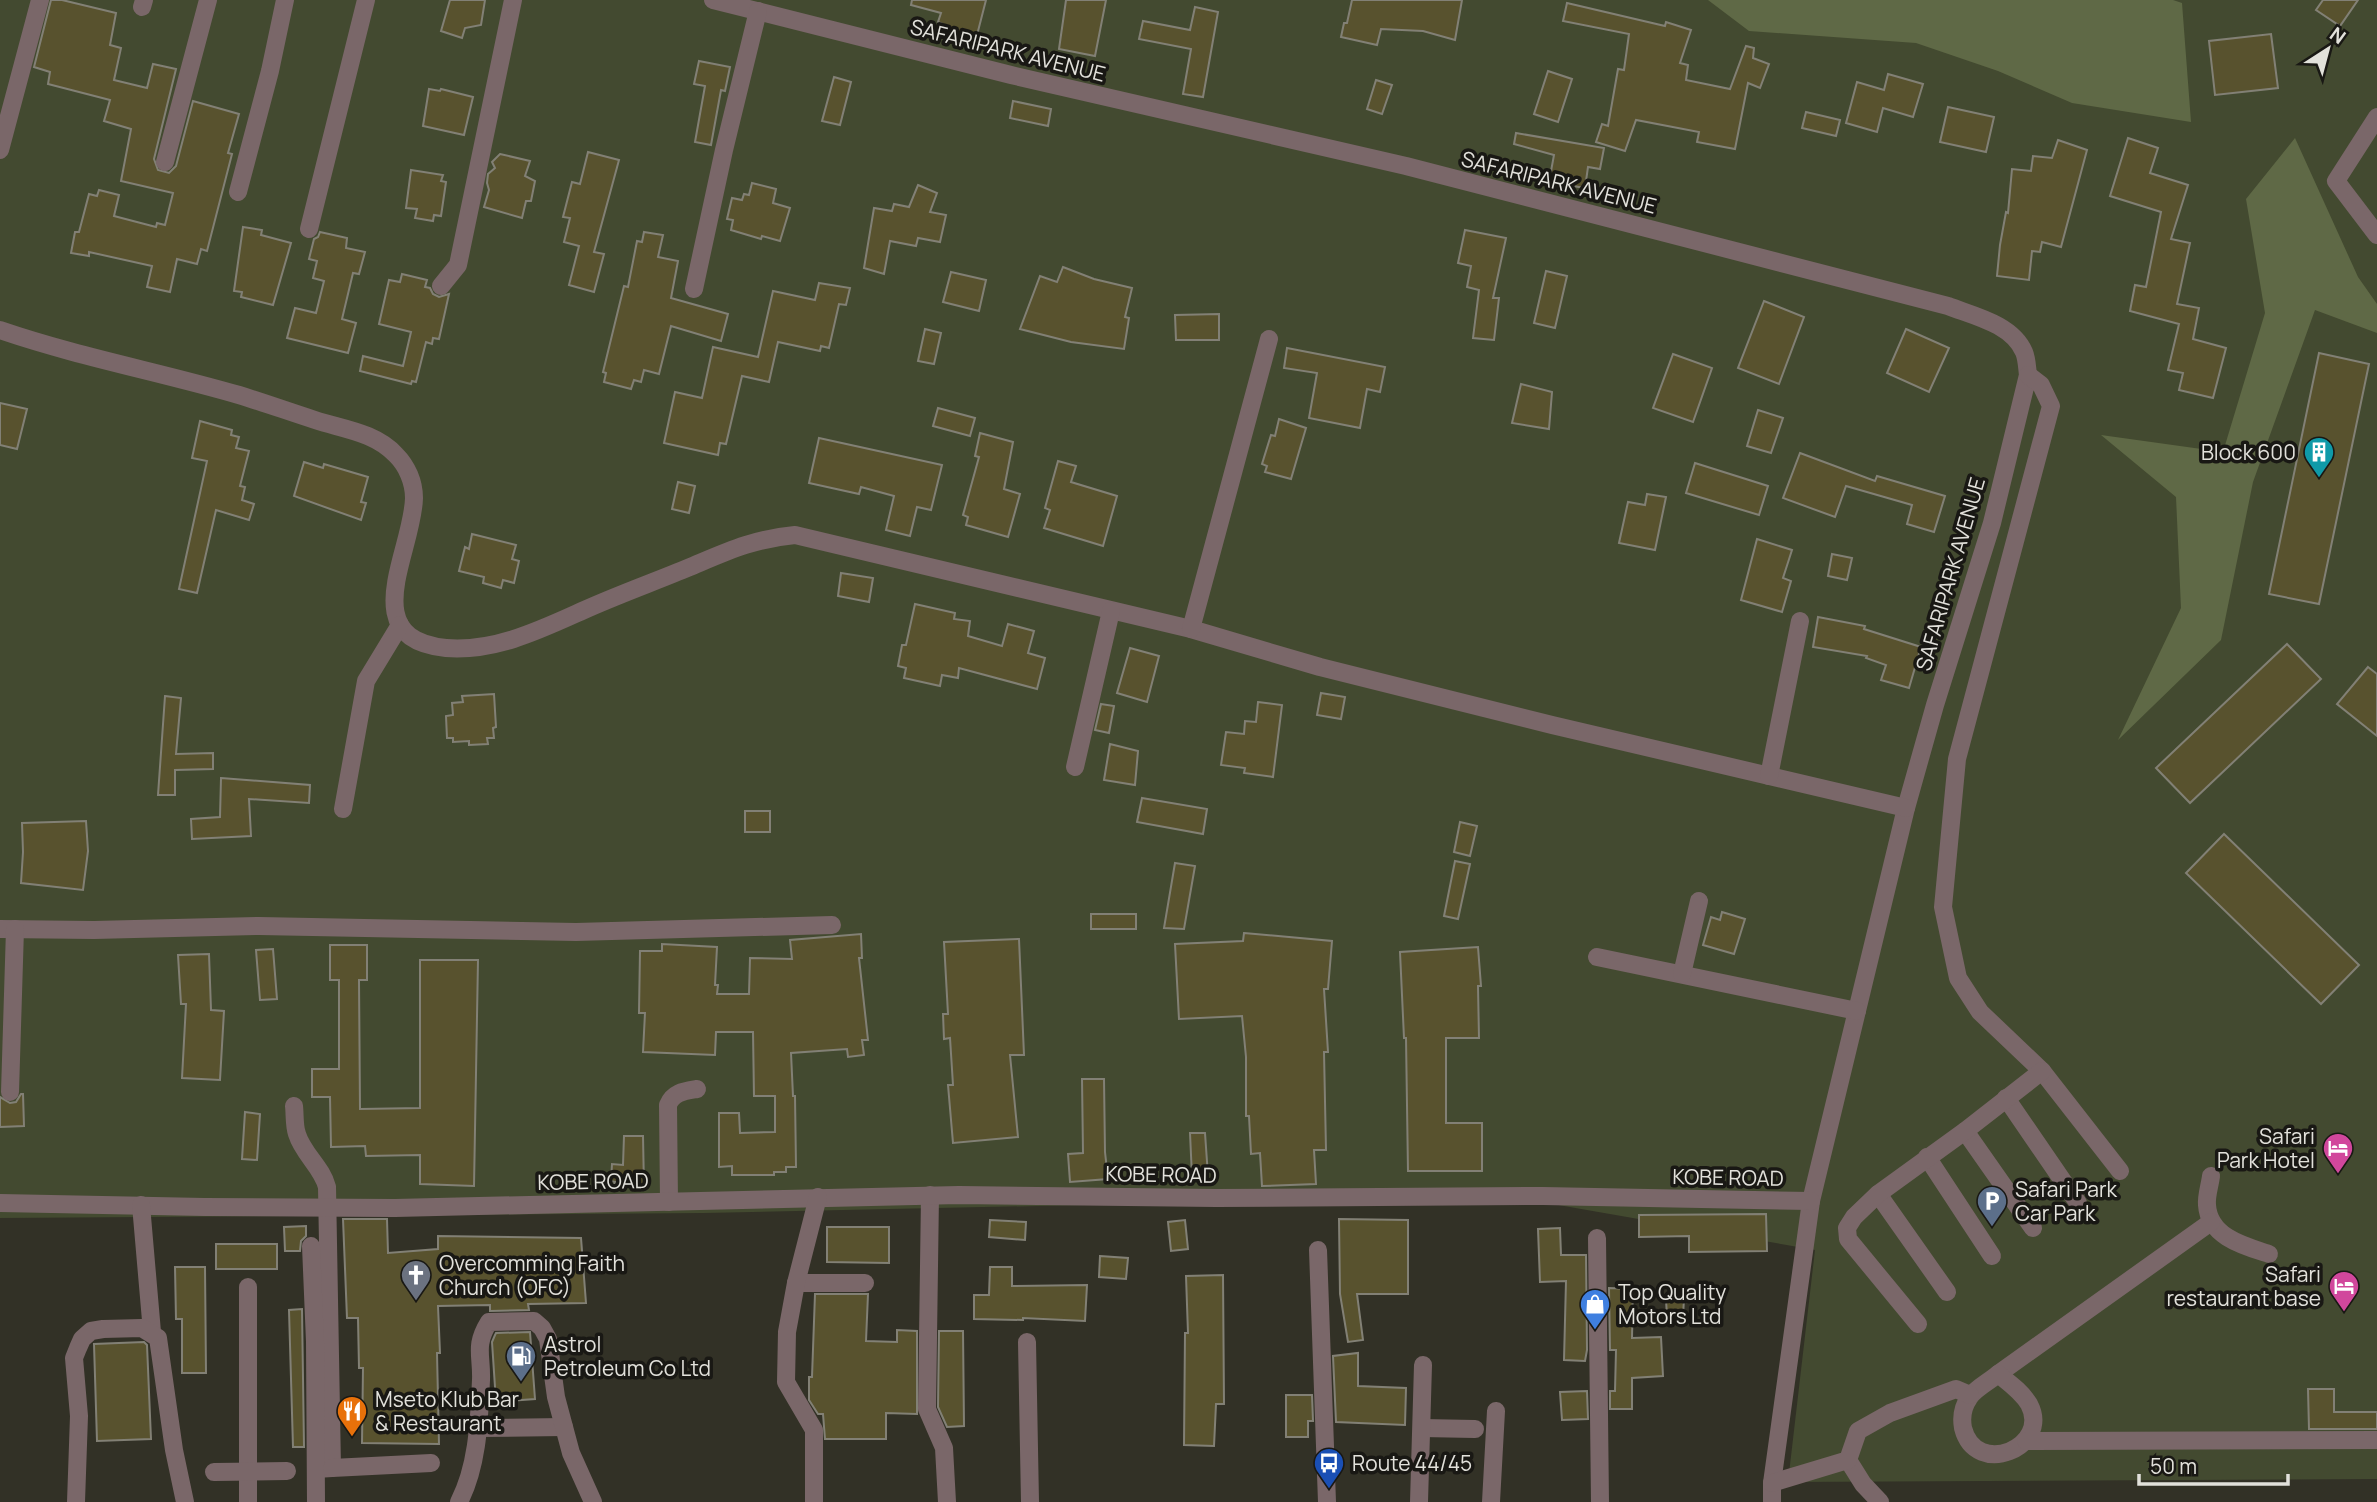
<svg xmlns="http://www.w3.org/2000/svg" width="2377" height="1502" font-family="Manrope,sans-serif">
  <style>
    .green { fill: #434a30 }
    .forest { fill: #5f6946 }
    .building { fill: #58522e; stroke: #828075; stroke-width: 2 }
    .lines { fill: none; stroke-linecap: round; stroke-linejoin: round }
    .minor { stroke: #7a6769; stroke-width: 18 }
    .labels { text-anchor: middle; dominant-baseline: central; stroke-width: 7; stroke-linejoin: round; paint-order: stroke }
    .street-label { font-size: 21px; fill: #e2e1db; stroke: #191814 }
    .poi-label { font-size: 21px; fill: #e2e1db; stroke: #191814; text-anchor: start }
  </style>
  <rect width="100%" height="100%" fill="#323126"/>
  <!-- green -->
  <path class="green" d="M0,0h2377v1479l-589,3 27,-232 -308,-54 -803,17 -704,5z"/>
  <!-- forest -->
  <g class="forest">
    <path d="M1708,0h465l9,3 9,119 -119,-19 -74,-32 -82,-28 -167,-12z"/>
    <path d="M2295,138l63,139 19,27v29l-62,-23 -62,172 -32,158 -103,100 63,-132 -5,-111 -75,-62 122,17 42,-139 -19,-114z"/>
  </g>
  <!-- building -->
  <g class="building">
    <path d="M51,0h11l54,13 -6,32 11,3 -7,32 33,8 6,-24 23,5 -22,90 4,11 11,3 7,-7 17,-65 46,13 -11,39 4,1 -25,97 -6,-2 -4,15 -20,-5 -7,33 -23,-5 5,-21 -63,-14v4l-18,-3 4,-21h4l10,-38 8,2 2,-6 20,5 -5,21 42,11 1,-4 8,2 8,-32 -52,-12 10,-52 -27,-8 6,-21 -62,-16 2,-12 -16,-5z"/>
    <path d="M450,0h35l-4,25 -16,3 -3,10 -21,-7z"/>
    <path d="M912,0h74l-10,39 -6,-2 -2,4 -27,-8 2,-9 -5,-2 3,-9 -30,-8z"/>
    <path d="M1066,0h40l-11,56 -36,-7z"/>
    <path d="M1352,0h110l-7,40 -32,-9 -42,-2 -4,16 -36,-8 3,-14h3z"/>
    <path d="M2323,0h35l-18,26 -24,-16z"/>
    <path d="M1567,3l98,23 1,-4 25,8 -11,33 8,2 -2,15 44,9 16,-43 8,2 -1,10 16,6 -9,24 -12,-5 -13,66 -38,-7 2,-10 -63,-12 -11,31 -29,-9 6,-18 6,2 10,-57 6,1 5,-36 -66,-13z"/>
    <path d="M1195,7l23,5 -15,85 -20,-3 8,-45 -52,-10 4,-18 47,9z"/>
    <path d="M2271,34l7,54 -63,7 -6,-54z"/>
    <path d="M699,61l31,6 -5,24 -4,-1 -10,55 -16,-3 10,-56 -11,-2z"/>
    <path d="M1548,71l24,8 -14,43 -24,-8z"/>
    <path d="M1888,74l35,10 -10,33 -30,-9 -6,24 -31,-9 11,-41 27,8z"/>
    <path d="M834,77l17,5 -11,43 -18,-4z"/>
    <path d="M1376,80l16,5 -10,29 -15,-5z"/>
    <path d="M429,89l11,2 1,-2 32,8 -9,38 -41,-9z"/>
    <path d="M1013,101l38,8 -3,17 -38,-8z"/>
    <path d="M1948,107l46,10 -8,35 -46,-10z"/>
    <path d="M1806,112l34,8 -4,16 -34,-8z"/>
    <path d="M1516,133l88,15 -4,21 -12,-2 -3,21 -36,-6 5,-27 -40,-11z"/>
    <path d="M2128,138l30,10 -8,25 38,12 -17,54 19,4 -13,61 22,4 -6,31 33,9 -13,50 -34,-8 4,-17 -15,-3 11,-46 -49,-13 5,-26 11,2 15,-75 -51,-16z"/>
    <path d="M2058,140l29,10 -26,97 -19,-5 -2,10 -8,-1 -3,29 -32,-4 3,-31 6,-33 2,1 4,-44 19,2 2,-15 19,2z"/>
    <path d="M588,152l31,8 -25,92 10,2 -10,38 -25,-7 10,-39 -15,-4 6,-24 -7,-1 9,-35 8,2z"/>
    <path d="M500,154l30,7 -5,15 10,5 -4,20h-5l-4,17 -38,-11 5,-17 -2,-7 1,-9 7,-6 -3,-6z"/>
    <path d="M411,170l32,5 -2,6 5,1 -5,34 -7,-1 -1,6 -18,-3 2,-9 -11,-1z"/>
    <path d="M752,183l24,6 -3,14 17,5 -10,33 -18,-5 -1,3 -30,-9 2,-10 -6,-1 5,-21 10,2 2,-6 5,1z"/>
    <path d="M918,185l19,8 -7,19 16,3 -6,27 -22,-4 -2,8 -26,-5 -6,33 -20,-6 10,-60 18,3 2,-7 15,3z"/>
    <path d="M243,227l19,3 -1,5 30,8 -18,62 -32,-8 1,-5 -8,-1z"/>
    <path d="M1465,230l41,8 -13,60h6l-5,42 -21,-2 6,-48 -12,-3 4,-21 -13,-3z"/>
    <path d="M320,232l27,6 -1,10 19,4 -6,22 -6,-1 -11,46 14,4 -8,30 -61,-15 8,-30 21,5 8,-32 -11,-3 4,-17 -8,-2 5,-20 4,-2z"/>
    <path d="M644,232l19,3 -5,22 20,4 -7,37 57,16 -7,27 -50,-15 -12,48 -15,-4 -3,12 -7,-2 -3,9 -27,-7 2,-9 -3,-1 21,-86 4,1 9,-46 5,1z"/>
    <path d="M1063,267l31,12 38,9 -7,29 4,1 -5,31 -53,-7 -51,-13 20,-53 17,6z"/>
    <path d="M1546,271l21,5 -12,52 -21,-5z"/>
    <path d="M951,272l35,8 -7,31 -36,-9z"/>
    <path d="M402,274l25,6 -2,7 5,1 3,6 6,3 10,-3 -10,45 -6,-1 -1,6 -6,-2 -10,40 -4,-1 -1,3 -51,-13 3,-15 40,10 8,-34 -32,-8 10,-44 11,2z"/>
    <path d="M819,283l31,5 -4,17 -7,-1 -10,44 -8,-2 -1,5 -42,-9 -9,40 -27,-6 -16,68 -6,-1 -2,12 -54,-12 11,-51 27,6 11,-51 45,10 15,-66 42,9z"/>
    <path d="M1764,301l40,16 -25,67 -41,-16z"/>
    <path d="M1219,314v26h-43l-1,-25z"/>
    <path d="M925,329l16,4 -7,31 -16,-3z"/>
    <path d="M1906,329l43,19 -20,44 -42,-19z"/>
    <path d="M1287,348l98,19 -5,25 -13,-3 -7,39 -51,-10 8,-45 -33,-5z"/>
    <path d="M2319,353l50,11 -50,240 -50,-10z"/>
    <path d="M1673,354l39,14 -19,54 -40,-14z"/>
    <path d="M1521,384l31,8 -3,37 -37,-6z"/>
    <path d="M0,403l27,6 -10,40 -17,-4z"/>
    <path d="M938,408l37,10 -5,18 -37,-10z"/>
    <path d="M1758,410l25,8 -12,35 -24,-7z"/>
    <path d="M1279,419l27,9 -15,51 -26,-7 2,-6 -5,-2 9,-29 4,1z"/>
    <path d="M200,421l32,9 -1,5 8,2 -3,11 13,3 -9,35 5,1 -3,13 12,4 -5,16 -33,-10 -19,83 -18,-4 28,-128 -15,-3z"/>
    <path d="M980,433l33,9 -9,47 16,5 -12,43 -42,-12 2,-8 -5,-2 16,-58 -4,-1z"/>
    <path d="M819,438l123,27 -11,45 -14,-3 -7,29 -24,-6 8,-34 -33,-9 -2,7 -50,-11z"/>
    <path d="M1800,453l75,28 2,-5 68,20 -11,36 -27,-8 5,-19 -66,-19 -11,31 -52,-19z"/>
    <path d="M1058,461l18,5 -5,16 46,14 -14,50 -59,-18 6,-18 -5,-2z"/>
    <path d="M304,462l19,6 1,-4 44,13 -7,25 5,1 -5,17 -67,-24z"/>
    <path d="M1695,463l73,23 -9,29 -73,-22z"/>
    <path d="M678,482l17,4 -6,27 -17,-4z"/>
    <path d="M1647,494l19,3 -11,53 -36,-7 9,-41 17,3z"/>
    <path d="M472,534l44,11 -4,14 7,2 -5,22 -11,-3 -2,8 -18,-5 1,-6 -25,-6 6,-24 4,2z"/>
    <path d="M1757,539l35,11 -9,28 8,3 -9,31 -41,-12z"/>
    <path d="M1832,554l20,4 -5,22 -19,-4z"/>
    <path d="M841,573l32,5 -4,24 -31,-6z"/>
    <path d="M915,604l40,9 -1,6 16,2 -2,15 34,10 6,-22 26,7 -6,22 17,5 -8,31 -78,-21 -1,10 -16,-3 -2,11 -36,-8 2,-10 -8,-2 4,-21h4z"/>
    <path d="M1818,617l47,9 -1,3 57,18 -12,41 -28,-8 5,-15 -20,-7 1,-2 -54,-9z"/>
    <path d="M2287,644l34,35 -131,124 -34,-35z"/>
    <path d="M1130,648l29,8 -12,46 -30,-9z"/>
    <path d="M2368,667l9,7v62l-40,-32z"/>
    <path d="M1321,693l24,4 -4,22 -24,-4z"/>
    <path d="M494,694l2,33 -3,1 1,10h-7l1,6 -19,1v-4l-16,1v-4h-6l-1,-22 7,-1 -1,-12 11,-1 -1,-6z"/>
    <path d="M165,696l16,2 -5,56 37,-1v16l-38,1v25h-17z"/>
    <path d="M1258,702l24,3 -9,72 -29,-4 1,-5 -24,-3 5,-33 18,2 1,-13 11,1z"/>
    <path d="M1101,704l13,2 -5,27 -14,-3z"/>
    <path d="M1110,744l28,7 -3,34 -31,-5z"/>
    <path d="M221,778l89,7 -1,18 -60,-4 2,37 -59,3 -1,-20 29,-2z"/>
    <path d="M1142,798l65,11 -4,25 -66,-12z"/>
    <rect x="745" y="811" width="25" height="21"/>
    <path d="M86,821l2,30 -5,39 -62,-7 2,-31 -1,-29z"/>
    <path d="M1460,822l17,4 -7,30 -16,-4z"/>
    <path d="M2224,834l135,131 -38,39 -135,-131z"/>
    <path d="M1455,861l15,3 -12,55 -14,-3z"/>
    <path d="M1175,863l20,3 -11,63 -20,-1z"/>
    <path d="M1722,912l23,7 -11,35 -31,-9 8,-28 9,3z"/>
    <rect x="1091" y="914" width="45" height="15"/>
    <path d="M1244,933l88,8 -4,48h-4l4,63h-4l2,98h-12l2,34 -54,2 -2,-33 -9,1 -2,-38h-3v-59l-4,-41 -63,3 -4,-75 68,-3z"/>
    <path d="M861,934l1,24h-3l9,82h-6l2,15 -16,2 -1,-8 -56,4 2,43h2l1,71h-10v5h-12v3h-42v-9l-13,1v-54h20l1,20 35,-1v-36h-21l-1,-64h-37l-1,23 -72,-3 2,-39h-6l1,-62h22v-7l55,3 -2,38h3l-1,9h32l1,-36 42,1 -2,-19z"/>
    <path d="M1019,939l5,116h-14l8,82 -65,6 -5,-58h5l-3,-47 -6,1 -1,-25h5l-4,-72z"/>
    <path d="M330,945h37v35h-8l1,129 60,-1v-148h58l-4,226 -54,-2v-29l-54,1 -1,-10 -34,1 -1,-50h-18v-28h27v-89h-9z"/>
    <path d="M1478,947l3,39h-3l1,52h-33v85h36v48h-74l-2,-133h-2l-4,-86z"/>
    <path d="M273,949l4,50 -17,1 -4,-50z"/>
    <path d="M209,954l2,56 13,1 -4,69 -38,-2 4,-74h-5l-3,-49z"/>
    <path d="M1082,1079h22l1,73 3,27 -38,3 -2,-28 15,-1z"/>
    <path d="M21,1094h2l1,32 -24,1v-30l10,6 6,-1z"/>
    <path d="M245,1112l15,2 -3,46 -15,-1z"/>
    <path d="M1190,1133h15l3,43 -16,1z"/>
    <path d="M624,1136h19l1,52 -30,-3 1,-3 -4,-1 1,-17 11,1z"/>
    <path d="M1766,1214l1,37 -78,1v-16l-50,1v-22z"/>
    <path d="M343,1219h44l1,34 50,-4v-13l143,2 5,65 -58,1 1,6 -39,1v-6l-52,1 2,47h-3l2,91 -77,-1 1,-75h-4l-1,-50h-11z"/>
    <path d="M1339,1219l69,1v74h-51l6,46 -15,2 -8,-48z"/>
    <path d="M990,1220l36,2 -1,18 -36,-3z"/>
    <path d="M1185,1220l3,29 -17,2 -3,-29z"/>
    <path d="M306,1226v10l-5,5 -1,10h-15l-1,-24z"/>
    <path d="M827,1227h62v36l-62,-1z"/>
    <path d="M1560,1228l1,27h25l1,95 -2,11 -21,-1 2,-79 -26,1 -2,-53z"/>
    <rect x="216" y="1244" width="61" height="25"/>
    <path d="M1100,1256l28,2 -2,21 -27,-2z"/>
    <path d="M175,1267h30l1,106h-24v-54h-6z"/>
    <path d="M990,1267h22v19l75,-1 -2,36 -62,-3v2l-49,-1v-24h15z"/>
    <path d="M1223,1275l1,129h-8l-2,42 -30,-1 1,-112h3l-2,-57z"/>
    <path d="M1609,1288l24,1 -1,49 29,-1 2,39 -31,2v31h-22v-18h5l1,-41h-6z"/>
    <path d="M815,1294h53l-2,47 31,1v-12l20,1v83l-31,-1v26h-61l-2,-25h-5l-9,-14v-23h3z"/>
    <path d="M1684,1299l-1,17h-16l-1,-16z"/>
    <path d="M302,1309l2,138h-11l-4,-137z"/>
    <path d="M939,1331h24l1,95 -17,1 -9,-20z"/>
    <path d="M530,1332l5,67 -39,3 -4,-60 3,-7 1,-2z"/>
    <path d="M144,1342l3,3 4,94 -54,2 -3,-97z"/>
    <path d="M1358,1353v33l48,2 -1,37 -69,-3 -3,-66z"/>
    <path d="M2308,1389h26v23h43v17h-68z"/>
    <path d="M1587,1391l1,28 -26,1 -2,-28z"/>
    <path d="M1286,1395h26l1,26h-5v16h-22z"/>
  </g>
  <g class="lines">
    <!-- minor -->
    <g class="minor">
      <path d="M713,0l298,75 395,91 542,140c26,10 64,18 76,46 3,7 3,16 4,23l-36,148 -57,182 -29,103 -95,393 -39,282v19"/>
      <path d="M142,7l2,-7"/>
      <path d="M2377,117l-41,64 41,54"/>
      <path d="M0,150l40,-150"/>
      <path d="M165,162l43,-162"/>
      <path d="M238,192l32,-121 15,-71"/>
      <path d="M309,229l57,-229"/>
      <path d="M441,286l17,-21 55,-265"/>
      <path d="M694,289l30,-139 34,-139"/>
      <path d="M0,330c79,27 160,42 239,65 26,8 51,17 76,25 27,9 60,12 81,35 11,11 18,27 18,43 -1,53 -60,141 32,150 48,4 94,-18 136,-37 35,-16 72,-29 108,-44 38,-16 63,-28 105,-32l396,94 129,38 232,58 354,83"/>
      <path d="M2028,375l13,10 10,21 -94,353 -14,148 15,71 22,34 62,59 78,100"/>
      <path d="M1191,629l78,-290"/>
      <path d="M1075,767l36,-156"/>
      <path d="M1769,776l31,-155"/>
      <path d="M343,809l23,-128 34,-56"/>
      <path d="M0,929l94,1 165,-4 317,6 256,-7"/>
      <path d="M1597,957l260,54"/>
      <path d="M1682,974l17,-73"/>
      <path d="M10,1092l5,-163"/>
      <path d="M2006,1098l72,105"/>
      <path d="M294,1106c1,8 0,20 3,28 6,20 25,33 30,53l5,281 -16,1"/>
      <path d="M1965,1131l68,97"/>
      <path d="M1927,1157l65,99"/>
      <path d="M2211,1176c-1,9 -5,20 -4,29 2,32 37,41 62,49"/>
      <path d="M1878,1194l69,98"/>
      <path d="M930,1195l-3,214 17,39 3,54"/>
      <path d="M669,1202l-1,-97c5,-13 17,-14 29,-16"/>
      <path d="M0,1203l205,4 190,1 564,-13 257,3 327,-2 268,5"/>
      <path d="M141,1205l11,127"/>
      <path d="M1597,1238l3,264"/>
      <path d="M311,1246l4,96 1,160"/>
      <path d="M1318,1250l9,252"/>
      <path d="M796,1283h69"/>
      <path d="M248,1287v215"/>
      <path d="M1918,1324l-70,-85 -1,-11 7,-11 24,-23 87,-63 77,-60"/>
      <path d="M1027,1342l3,160"/>
      <path d="M1998,1374l213,-152"/>
      <path d="M1998,1374c11,9 23,17 31,30 23,43 -53,75 -66,24 -2,-11 -1,-20 6,-30 5,-9 21,-17 29,-24z"/>
      <path d="M479,1428l85,-1"/>
      <path d="M1422,1428l53,1"/>
      <path d="M2026,1441l351,-1"/>
      <path d="M1848,1460l15,24 17,18"/>
      <path d="M332,1468l99,-5"/>
      <path d="M214,1472l73,-1"/>
      <path d="M1772,1483l76,-23 10,-29 32,-18 66,-24 14,6"/>
      <path d="M76,1502l3,-86 -5,-58 4,-10 4,-9 9,-8 12,-2 39,-1 16,10 16,112 11,52"/>
      <path d="M459,1502c19,-37 20,-81 22,-122 1,-25 -7,-34 8,-58l45,-1 8,7 6,11 8,58 15,56 22,49"/>
      <path d="M814,1502v-72l-28,-48 1,-50 9,-49 22,-86"/>
      <path d="M1419,1502l4,-137"/>
      <path d="M1491,1502l5,-91"/>
    </g>
  </g>
  <!-- icons -->
  <defs>
    <g id="building-pin" transform="scale(1.575)"><path d="M0 17L-7.5 6A9.5 9.5 0 1 1 7.5 6Z" fill="#0f9aa8" stroke="#191814"/><path d="M-4-6H4V6H1V3H-1V6H-4ZM-2.5-4.3h1.7v1.8h-1.7ZM.8-4.3h1.7v1.8H.8ZM-2.5-1h1.7V.8h-1.7ZM.8-1h1.7V.8H.8Z" fill="#fff"/></g>
    <g id="hotel-pin" transform="scale(1.575)"><path d="M0 17L-7.5 6A9.5 9.5 0 1 1 7.5 6Z" fill="#d1479c" stroke="#191814"/><path d="M-6-4.5h1.5V1H6V5H4.5V3h-9V5H-6ZM-4 0a1.8 1.8 0 1 1 3.6 0ZM.5 0V-2.5h3Q6-2.5 6 0Z" fill="#fff"/></g>
    <g id="parking-pin" transform="scale(1.575)"><path d="M0 17L-7.5 6A9.5 9.5 0 1 1 7.5 6Z" fill="#5c6f8a" stroke="#191814"/><path d="M-3.5-5.5H1a3.5 3.5 0 0 1 0 7H-1V5.5H-3.5ZM-1-3.4V-.6H.8a1.4 1.4 0 0 0 0-2.8Z" fill="#fff"/></g>
    <g id="church-pin" transform="scale(1.575)"><path d="M0 17L-7.5 6A9.5 9.5 0 1 1 7.5 6Z" fill="#6b7280" stroke="#191814"/><path d="M-1.2-6h2.4v3.5h3.3v2.4h-3.3V6h-2.4V-.1h-3.3v-2.4h3.3Z" fill="#fff"/></g>
    <g id="shop-pin" transform="scale(1.575)"><path d="M0 17L-7.5 6A9.5 9.5 0 1 1 7.5 6Z" fill="#3f7fe0" stroke="#191814"/><path d="M-5-2.5h2.3a2.7 3.5 0 0 1 5.4 0H5L5.5 6h-11ZM-1.5-2.5h3a1.5 2.3 0 0 0-3 0Z" fill="#fff"/></g>
    <g id="fuel-pin" transform="scale(1.575)"><path d="M0 17L-7.5 6A9.5 9.5 0 1 1 7.5 6Z" fill="#5c6f8a" stroke="#191814"/><path d="M-5.5-6h7V0h2V4h1.3V-2.5L3-4.5l.8-.8L6-3V5H2.5V1h-1V6h-7ZM-4.2-4.7v3.2H.2V-4.7Z" fill="#fff"/></g>
    <g id="restaurant-pin" transform="scale(1.575)"><path d="M0 17L-7.5 6A9.5 9.5 0 1 1 7.5 6Z" fill="#e8710a" stroke="#191814"/><path d="M-5-6h1v4h1v-4h1v4h1v-4h1v5L-1.5 .5V6h-2V.5L-5-1ZM5-6V6H3V1.5H1.5Q1.5-4 5-6Z" fill="#fff"/></g>
    <g id="bus-pin" transform="scale(1.575)"><path d="M0 17L-7.5 6A9.5 9.5 0 1 1 7.5 6Z" fill="#1a4fb4" stroke="#191814"/><path d="M-5-6H5V4H4V6H2V4H-2V6H-4V4H-5ZM-3.5-4V0h7V-4ZM-3.5 1.2v1.5H-2V1.2ZM2 1.2v1.5H3.5V1.2Z" fill="#fff"/></g>
  </defs>
  <g fill-rule="evenodd">
    <use href="#building-pin" x="2319" y="452"/>
    <use href="#hotel-pin" x="2338" y="1148"/>
    <use href="#parking-pin" x="1992" y="1201"/>
    <use href="#church-pin" x="416" y="1275"/>
    <use href="#hotel-pin" x="2344" y="1286"/>
    <use href="#shop-pin" x="1595" y="1304"/>
    <use href="#fuel-pin" x="521" y="1356"/>
    <use href="#restaurant-pin" x="352" y="1411"/>
    <use href="#bus-pin" x="1329" y="1463"/>
  </g>
  <g class="labels">
    <!-- street labels -->
    <g class="street-label">
      <text transform="translate(1008 50) rotate(14)">SAFARIPARK AVENUE</text>
      <text transform="translate(1559 182) rotate(14)">SAFARIPARK AVENUE</text>
      <text transform="translate(1950 574) rotate(-74)">SAFARIPARK AVENUE</text>
      <text transform="translate(1161 1174) rotate(1)">KOBE ROAD</text>
      <text transform="translate(1728 1177) rotate(1)">KOBE ROAD</text>
      <text transform="translate(593 1181) rotate(-1)">KOBE ROAD</text>
    </g>
    <!-- poi labels -->
    <g class="poi-label">
      <text x="2296" y="452" text-anchor="end">Block 600</text>
      <text x="2315" y="1136" text-anchor="end">Safari<tspan x="2315" dy="24">Park Hotel</tspan></text>
      <text x="2015" y="1189">Safari Park<tspan x="2015" dy="24">Car Park</tspan></text>
      <text x="439" y="1263">Overcomming Faith<tspan x="439" dy="24">Church (OFC)</tspan></text>
      <text x="2321" y="1274" text-anchor="end">Safari<tspan x="2321" dy="24">restaurant base</tspan></text>
      <text x="1618" y="1292">Top Quality<tspan x="1618" dy="24">Motors Ltd</tspan></text>
      <text x="544" y="1344">Astrol<tspan x="544" dy="24">Petroleum Co Ltd</tspan></text>
      <text x="375" y="1399">Mseto Klub Bar<tspan x="375" dy="24">&amp; Restaurant</tspan></text>
      <text x="1352" y="1463">Route 44/45</text>
    </g>
  </g>
  <!-- north arrow -->
  <g transform="translate(2328 49) rotate(36)" stroke="#191814" stroke-width="5" paint-order="stroke">
  <path d="M0-5L12 26L0 18L-12 26Z" fill="#e2e1db"/>
  <text y="-10" font-size="19" font-weight="bold" text-anchor="middle" fill="#e2e1db">N</text>
  </g>
  <!-- scale -->
  <path d="M2139 1474v10h149v-10" fill="none" stroke="#e2e1db" stroke-width="3.5"/>
  <text x="2150" y="1474" font-size="21" fill="#e2e1db" stroke="#191814" stroke-width="5" paint-order="stroke">50 m</text>
</svg>
